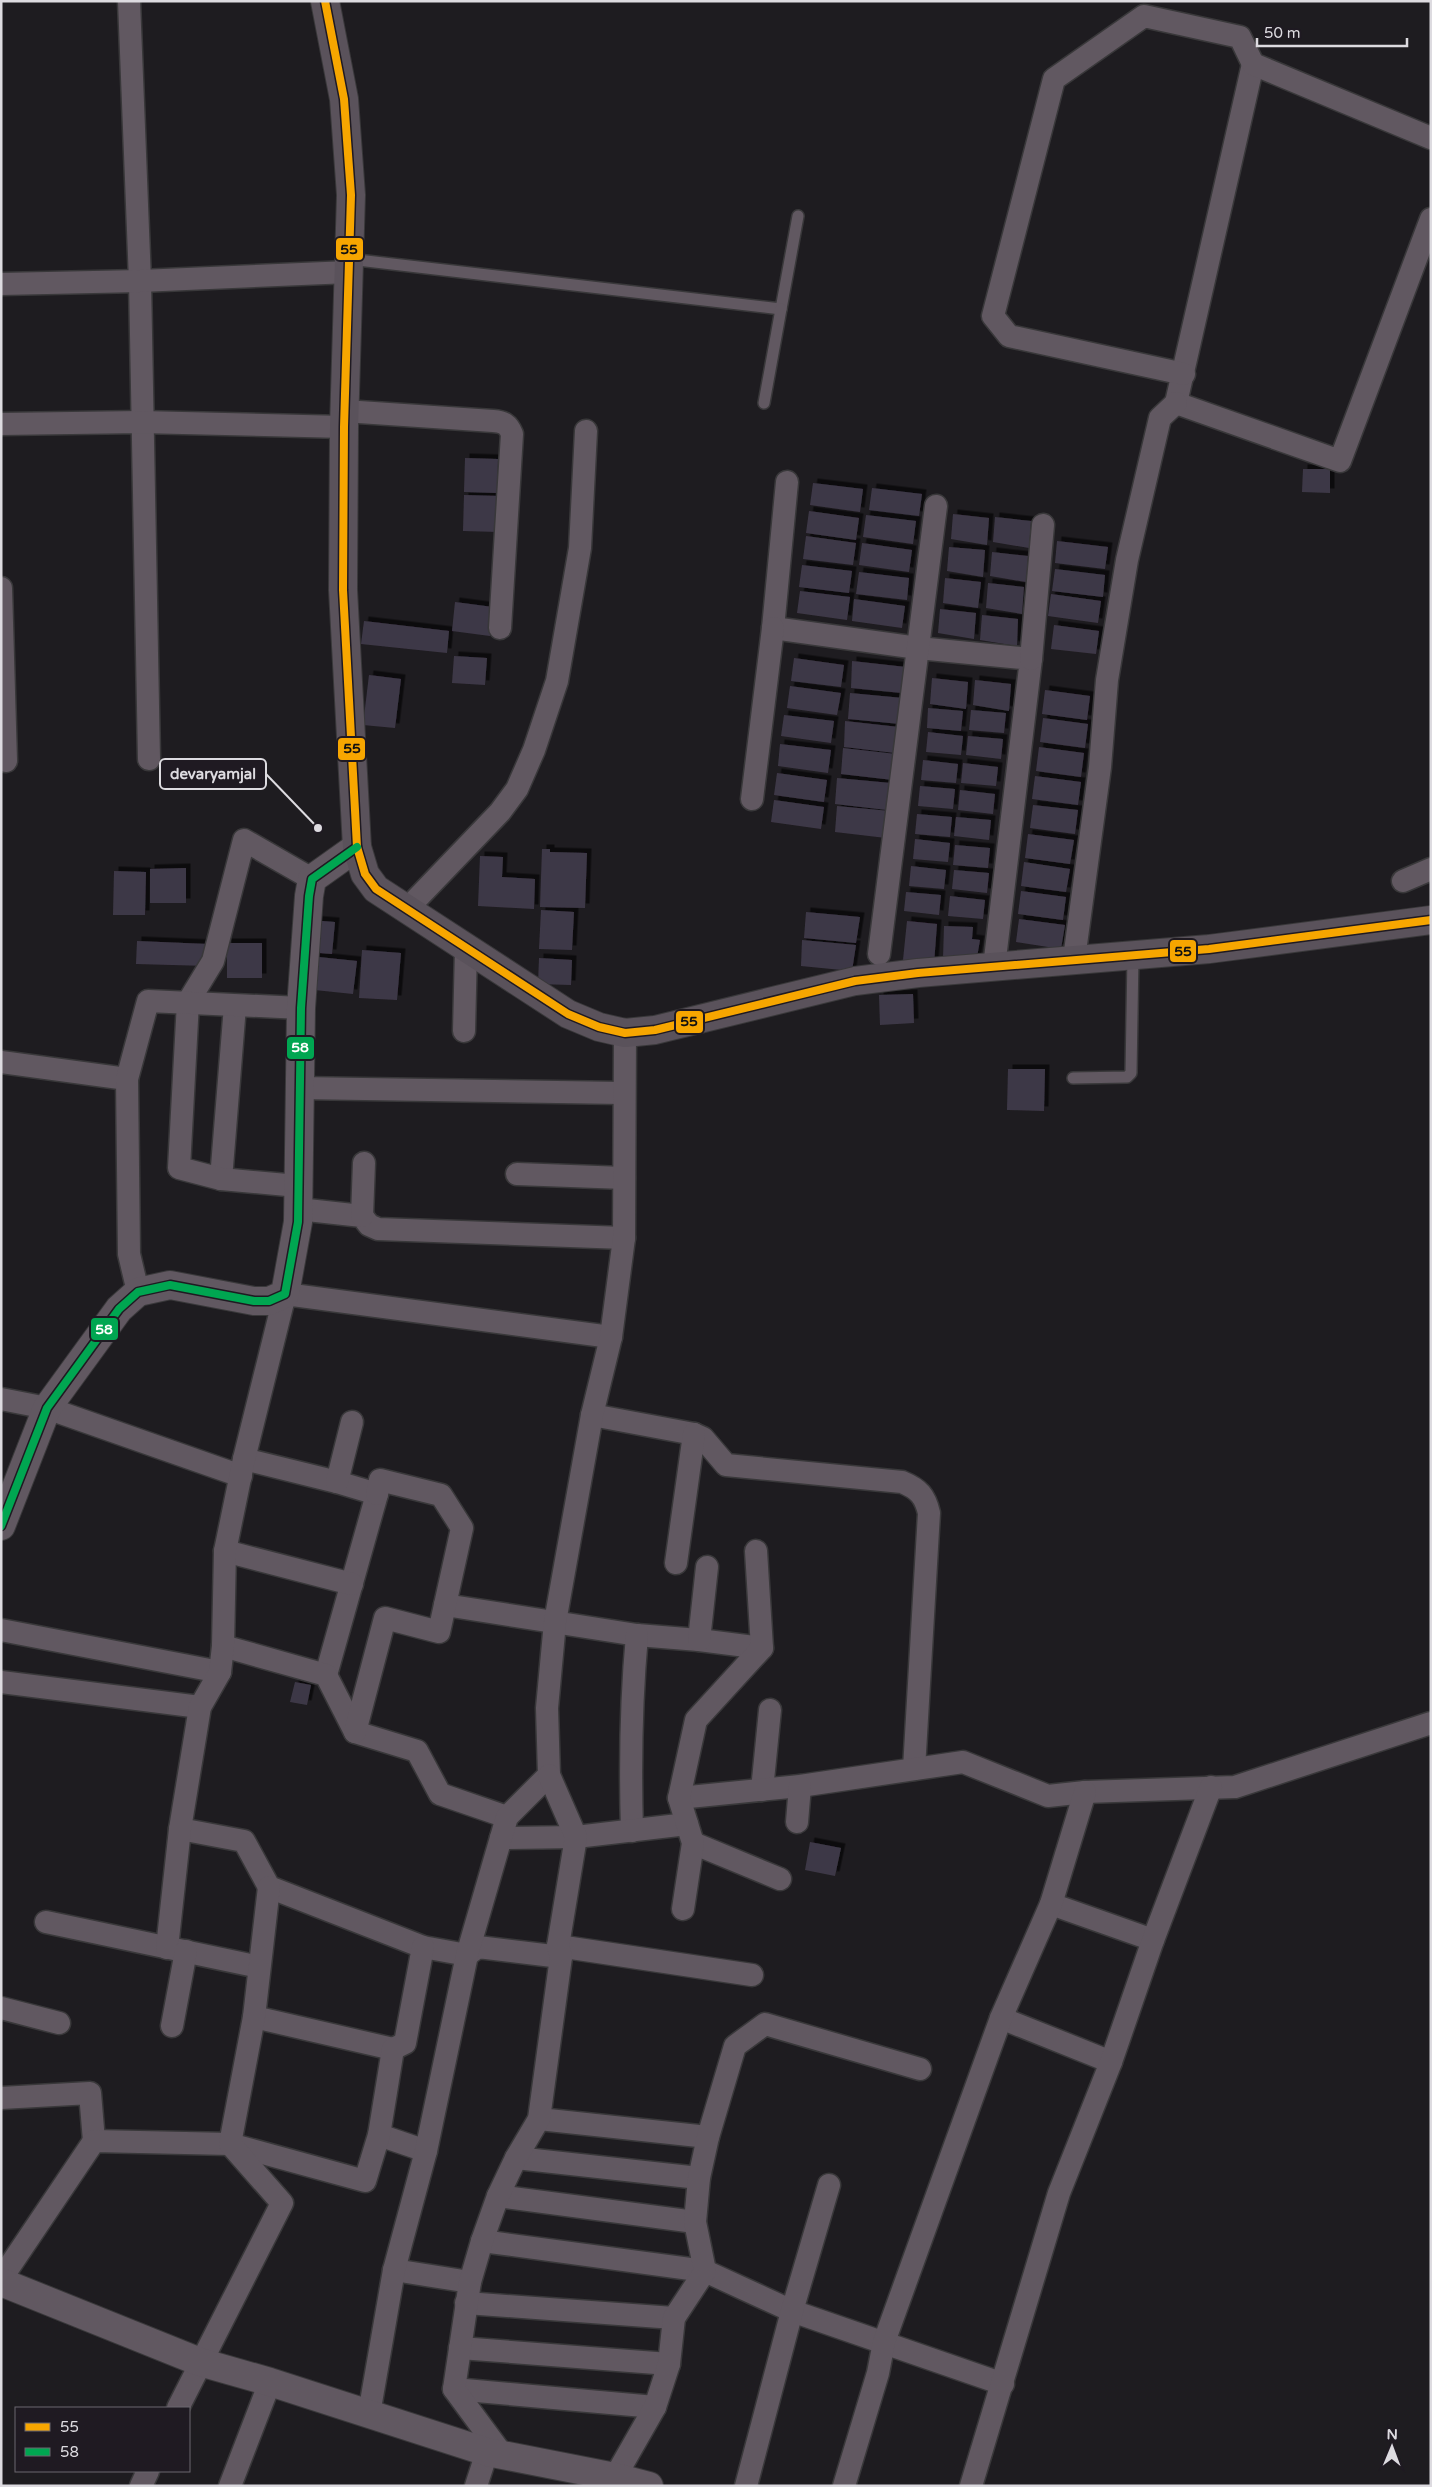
<svg xmlns="http://www.w3.org/2000/svg" width="1432" height="2487" font-family="'Varela Round',sans-serif">
  <style>
    .building { fill: #3e3847; filter: url(#shadow) }
    .lines { fill: none; stroke-linecap: round; stroke-linejoin: round }
    .service-casing { stroke: #39383a; stroke-width: 14 }
    .minor-casing { stroke: #39383a; stroke-width: 25 }
    .tertiary-casing { stroke: #39383a; stroke-width: 30 }
    .secondary-casing { stroke: #39383a; stroke-width: 30 }
    .service { stroke: #615861; stroke-width: 11 }
    .minor { stroke: #615861; stroke-width: 22 }
    .tertiary { stroke: #615861; stroke-width: 28 }
    .secondary { stroke: #5a525b; stroke-width: 28 }
    .bus-1-casing { stroke: #1f1a22; stroke-width: 11 }
    .bus-2-casing { stroke: #1f1a22; stroke-width: 11 }
    .bus-1 { stroke: #f7a600; stroke-width: 8 }
    .bus-2 { stroke: #00a651; stroke-width: 8 }
    .leader { fill: none; stroke: #dddbe0; stroke-width: 2 }
    .callout-dot { fill: #dddbe0; stroke: #1f1a22; stroke-width: 2 }
    .callout { fill: #1f1a22; stroke: #dddbe0; stroke-width: 2 }
    .callout-label { font-size: 15px; text-anchor: middle; font-weight: bold; fill: #dddbe0 }
    .line-badge { stroke: #1f1a22; stroke-width: 2 }
    .badge-label { font-size: 14px; text-anchor: middle; font-weight: bold; fill: #fff }
    .pale-badge-label { font-size: 14px; text-anchor: middle; font-weight: bold; fill: #111 }
  </style>
  <defs>
    <filter id="shadow"><feDropShadow dx="4.5" dy="-4.5" stdDeviation="0" flood-color="#0009"/></filter>
  </defs>
  <rect width="100%" height="100%" fill="#1e1c20"/>
  <!-- building -->
  <g class="building">
    <path d="M465,458l33,1 -1,34 -33,-1z"/>
    <path d="M1303,469h27v24l-28,-1z"/>
    <path d="M813,483l50,6 -3,23 -50,-7z"/>
    <path d="M872,488l50,6 -3,22 -50,-6z"/>
    <path d="M464,495l36,1 -1,36 -36,-1z"/>
    <path d="M809,511l50,7 -3,22 -50,-7z"/>
    <path d="M953,514l36,4 -2,27 -36,-6z"/>
    <path d="M866,515l50,6 -3,23 -50,-7z"/>
    <path d="M995,517l36,4 -2,27 -36,-6z"/>
    <path d="M806,536l50,7 -3,22 -50,-6z"/>
    <path d="M1057,541l51,6 -3,22 -50,-6z"/>
    <path d="M862,543l50,7 -3,22 -50,-7z"/>
    <path d="M949,547l36,3 -2,27 -36,-6z"/>
    <path d="M992,552l36,4 -2,26 -36,-6z"/>
    <path d="M802,565l50,6 -3,22 -50,-6z"/>
    <path d="M1055,569l50,6 -2,22 -51,-6z"/>
    <path d="M859,572l50,6 -2,22 -51,-6z"/>
    <path d="M945,578l36,4 -3,26 -35,-5z"/>
    <path d="M988,583l36,4 -2,27 -36,-6z"/>
    <path d="M800,591l50,6 -3,23 -50,-7z"/>
    <path d="M1051,594l50,7 -3,22 -50,-7z"/>
    <path d="M854,599l51,7 -3,22 -50,-7z"/>
    <path d="M455,602l38,5 -3,29 -38,-5z"/>
    <path d="M940,609l36,4 -2,26 -36,-6z"/>
    <path d="M982,615l36,4 -1,27 -37,-6z"/>
    <path d="M364,621l85,10 -2,22 -86,-9z"/>
    <path d="M1054,625l45,6 -3,23 -45,-5z"/>
    <path d="M454,656l33,2 -2,27 -33,-2z"/>
    <path d="M794,658l50,7 -3,22 -50,-6z"/>
    <path d="M852,661l54,6 -4,26 -51,-5z"/>
    <path d="M369,675l32,4 -6,49 -32,-3z"/>
    <path d="M932,678l36,4 -2,27 -36,-5z"/>
    <path d="M975,680l36,4 -2,27 -36,-6z"/>
    <path d="M790,686l51,7 -4,22 -50,-7z"/>
    <path d="M1045,690l45,6 -3,24 -45,-6z"/>
    <path d="M850,693l53,5 -3,26 -52,-5z"/>
    <path d="M928,708l35,3 -2,20 -34,-3z"/>
    <path d="M971,710l35,3 -2,20 -35,-3z"/>
    <path d="M784,715l50,6 -3,22 -50,-7z"/>
    <path d="M1043,718l45,6 -3,24 -45,-6z"/>
    <path d="M845,721l54,6 -4,26 -51,-6z"/>
    <path d="M928,732l35,4 -2,19 -35,-3z"/>
    <path d="M968,736l35,3 -2,20 -35,-4z"/>
    <path d="M780,744l51,6 -3,23 -50,-7z"/>
    <path d="M1039,747l45,6 -3,24 -45,-6z"/>
    <path d="M843,748l53,6 -3,26 -52,-6z"/>
    <path d="M923,760l35,4 -2,19 -35,-3z"/>
    <path d="M963,763l35,4 -2,19 -35,-3z"/>
    <path d="M777,773l50,7 -3,22 -50,-7z"/>
    <path d="M1035,776l46,6 -3,23 -46,-6z"/>
    <path d="M837,778l54,5 -4,27 -52,-6z"/>
    <path d="M920,786l35,3 -2,20 -35,-3z"/>
    <path d="M960,790l35,4 -2,20 -35,-4z"/>
    <path d="M774,800l50,7 -3,22 -50,-7z"/>
    <path d="M1033,805l45,5 -3,24 -45,-6z"/>
    <path d="M837,806l53,5 -4,27 -51,-6z"/>
    <path d="M917,814l35,3 -2,20 -35,-3z"/>
    <path d="M956,817l35,3 -2,20 -35,-4z"/>
    <path d="M1028,834l46,6 -4,24 -45,-6z"/>
    <path d="M915,839l35,4 -2,19 -35,-3z"/>
    <path d="M955,845l35,3 -2,20 -35,-3z"/>
    <path d="M542,849h8v3l37,1 -2,55 -45,-1z"/>
    <path d="M480,856l23,1 -1,20 33,2 -1,30 -56,-3z"/>
    <path d="M1024,862l46,7 -4,23 -45,-6z"/>
    <path d="M911,866l35,4 -2,19 -35,-3z"/>
    <path d="M186,868v35h-36v-34z"/>
    <path d="M954,870l35,3 -2,20 -35,-4z"/>
    <path d="M114,871l32,1 -1,43h-32z"/>
    <path d="M1021,891l45,6 -3,23 -45,-6z"/>
    <path d="M906,892l35,3 -2,20 -35,-4z"/>
    <path d="M950,896l35,4 -2,19 -35,-3z"/>
    <path d="M541,910l33,2 -2,38 -33,-1z"/>
    <path d="M806,912l54,5 -4,26 -52,-5z"/>
    <path d="M1019,919l46,6 -4,24 -45,-7z"/>
    <path d="M310,920l25,2 -3,32 -25,-2z"/>
    <path d="M907,921l30,3 -3,40 -31,-4z"/>
    <path d="M944,926l29,1 -1,12 8,1 -4,23 -33,-4z"/>
    <path d="M802,940l54,5 -4,26 -51,-5z"/>
    <path d="M137,941l71,3v22l-72,-2z"/>
    <rect x="227" y="943" width="35" height="35"/>
    <path d="M362,950l39,3 -4,47 -38,-2z"/>
    <path d="M309,956l48,5 -4,33 -48,-5z"/>
    <path d="M539,958l33,2 -1,25 -33,-1z"/>
    <path d="M913,994l1,29 -34,2 -1,-30z"/>
    <path d="M1008,1069h37l-1,42 -37,-1z"/>
    <path d="M295,1682l16,3 -4,20 -17,-3z"/>
    <path d="M810,1842l31,6 -6,28 -30,-6z"/>
  </g>
  <g class="lines">
    <!-- service casing -->
    <g class="service-casing">
      <g id="service">
        <path d="M349,259l432,50 17,-93"/>
        <path d="M764,403l17,-94"/>
        <path d="M1073,1078l54,-1 4,-4 2,-117"/>
      </g>
    </g>
    <!-- minor casing -->
    <g class="minor-casing">
      <g id="minor">
        <path d="M129,1l11,280 9,478"/>
        <path d="M1253,64l-77,339 164,58 91,-242"/>
        <path d="M1,284l139,-3 209,-9"/>
        <path d="M1184,374l-175,-38 -16,-20 61,-237 90,-63 96,21 13,27 178,74"/>
        <path d="M344,411l149,10c11,1 15,3 19,13l-12,194"/>
        <path d="M1,424l140,-2 203,5"/>
        <path d="M787,482l-14,146 145,20 113,11 -37,308"/>
        <path d="M1,588l5,173"/>
        <path d="M1031,659l12,-134"/>
        <path d="M752,799l21,-171"/>
        <path d="M1403,881l28,-12"/>
        <path d="M406,910l94,-98 17,-23 17,-39 23,-69 23,-133 6,-117"/>
        <path d="M879,954l57,-448"/>
        <path d="M1074,959l26,-192 7,-87 20,-120 33,-142 16,-15"/>
        <path d="M464,1031l2,-82"/>
        <path d="M1,1062l126,17"/>
        <path d="M299,1088l324,5"/>
        <path d="M517,1174l107,4"/>
        <path d="M221,1179l14,-173"/>
        <path d="M298,1186l-77,-7 -42,-11 9,-166 25,-41 31,-121 68,39"/>
        <path d="M298,1209l64,7 7,9 9,4 246,9"/>
        <path d="M362,1216l2,-53"/>
        <path d="M138,1292l-9,-38 -2,-175 21,-78 153,7"/>
        <path d="M1,1399l46,9 194,68"/>
        <path d="M592,1415l102,19 9,4 23,27 176,17c17,7 23,14 27,31l-15,256"/>
        <path d="M244,1459l93,23 40,12 -51,181"/>
        <path d="M337,1482l15,-60"/>
        <path d="M225,1551l127,33"/>
        <path d="M676,1563l18,-129"/>
        <path d="M445,1605l192,30 62,5 63,8"/>
        <path d="M1,1630l219,42"/>
        <path d="M699,1640l8,-73"/>
        <path d="M223,1646l103,29 29,57 62,19 23,43 67,23"/>
        <path d="M1,1682l199,25"/>
        <path d="M355,1732l30,-114 54,14 23,-104 -21,-33 -61,-15 -3,14"/>
        <path d="M762,1790l8,-80"/>
        <path d="M679,1798l121,-12 163,-24 85,34 37,-4 150,-5 196,-64"/>
        <path d="M797,1822l3,-36"/>
        <path d="M180,1829l64,12 25,46 154,60 44,8 11,-8 83,10"/>
        <path d="M632,1831c-2,-67 -1,-131 5,-196"/>
        <path d="M501,1838l75,-1 111,-13"/>
        <path d="M693,1843l87,36"/>
        <path d="M1051,1904l102,36"/>
        <path d="M683,1909l10,-66 -14,-45 17,-78 66,-72 -6,-97"/>
        <path d="M46,1922l213,45"/>
        <path d="M558,1946l194,29"/>
        <path d="M167,1948l13,-119 20,-122 20,-35 3,-26 2,-95 19,-92 41,-165 326,43"/>
        <path d="M1,2008l58,15"/>
        <path d="M254,2017l139,32"/>
        <path d="M1001,2018l110,44"/>
        <path d="M172,2026l14,-75"/>
        <path d="M1,2098l89,-5 4,48"/>
        <path d="M539,2119l169,18"/>
        <path d="M379,2135l47,16"/>
        <path d="M516,2158l183,20"/>
        <path d="M498,2196l197,26"/>
        <path d="M482,2241l223,30 87,40 211,73"/>
        <path d="M394,2270l76,12"/>
        <path d="M1,2279l93,-138 136,3 135,37 14,-46 14,-86 12,-6 18,-96"/>
        <path d="M466,2303l208,15"/>
        <path d="M460,2348l209,16"/>
        <path d="M454,2389l201,18"/>
        <path d="M178,2408l104,-205 -52,-59 24,-127 15,-130"/>
        <path d="M369,2414l25,-144 32,-119 41,-196 40,-138 42,-42 -2,-67 8,-86 37,-207 19,-78 13,-99 1,-205"/>
        <path d="M504,2457l-50,-68 16,-107 12,-41 16,-45 18,-38 23,-39 22,-162 -3,-11 18,-109 -27,-62"/>
        <path d="M615,2477l40,-70 14,-43 5,-46 31,-47 -10,-49 4,-44 9,-41 27,-91 30,-22 155,45"/>
        <path d="M141,2486l7,-15"/>
        <path d="M230,2486l40,-104"/>
        <path d="M476,2486l11,-34"/>
        <path d="M746,2486l46,-175 37,-126"/>
        <path d="M844,2486l34,-113 6,-31 117,-324 50,-114 34,-112"/>
        <path d="M971,2486l88,-293 52,-131 42,-122 58,-153"/>
      </g>
    </g>
    <!-- tertiary casing -->
    <g class="tertiary-casing">
      <g id="tertiary">
        <path d="M1,1526l46,-118 72,-99 19,-17 32,-7 84,16h15l16,-7 13,-72 3,-214 8,-112 3,-17 45,-32"/>
        <path d="M1,2282l199,80 70,20 217,70 128,25 34,9"/>
      </g>
    </g>
    <!-- secondary casing -->
    <g class="secondary-casing">
      <path id="secondary" d="M325,1l19,98 7,96 -7,232 -1,163 14,257 8,27 11,15 192,125 31,13 26,6 30,-3 200,-49 63,-8 291,-24 222,-29"/>
    </g>
    <!-- service -->
    <use href="#service" class="service"/>
    <!-- minor -->
    <use href="#minor" class="minor"/>
    <!-- tertiary -->
    <use href="#tertiary" class="tertiary"/>
    <!-- secondary -->
    <use href="#secondary" class="secondary"/>
    <!-- bus-1 casing -->
    <g class="bus-1-casing">
      <path id="bus-1" d="M325,1l19,98 7,96 -7,232 -1,163 14,257 8,27 11,15 192,125 31,13 26,6 30,-3 200,-49 63,-8 291,-24 222,-29"/>
    </g>
    <!-- bus-2 casing -->
    <g class="bus-2-casing">
      <path id="bus-2" d="M1,1526l46,-118 72,-99 19,-17 32,-7 84,16h15l16,-7 13,-72 3,-214 8,-112 3,-17 45,-32"/>
    </g>
    <!-- bus-1 -->
    <use href="#bus-1" class="bus-1"/>
    <!-- bus-2 -->
    <use href="#bus-2" class="bus-2"/>
  </g>
  <!-- callouts -->
  <path class="leader" d="M318 828L266 774"/>
  <circle class="callout-dot" cx="318" cy="828" r="5"/>
  <rect class="callout" x="160" y="759" width="106" height="30" rx="5"/>
  <g class="callout-label">
    <text x="213" y="779">devaryamjal</text>
  </g>
  <g class="line-badge">
    <rect x="335" y="237" width="29" height="24" rx="5" fill="#f7a600"/>
    <rect x="337" y="737" width="29" height="24" rx="5" fill="#f7a600"/>
    <rect x="1169" y="939" width="28" height="24" rx="5" fill="#f7a600"/>
    <rect x="675" y="1010" width="29" height="24" rx="5" fill="#f7a600"/>
    <rect x="286" y="1036" width="29" height="24" rx="5" fill="#00a651"/>
    <rect x="90" y="1317" width="29" height="24" rx="5" fill="#00a651"/>
  </g>
  <g class="badge-label">
    <text x="300" y="1052">58</text>
    <text x="104" y="1334">58</text>
  </g>
  <g class="pale-badge-label">
    <text x="349" y="254">55</text>
    <text x="352" y="753">55</text>
    <text x="1183" y="956">55</text>
    <text x="689" y="1026">55</text>
  </g>
  <!-- border -->
  <rect width="1432" height="2487" fill="none" stroke="#dddbe0" stroke-width="5"/>
  <!-- legend -->
  <rect x="15" y="2407" width="175" height="65" fill="#1f1a22" stroke="#6b676e"/>
  <rect x="25" y="2423" width="25" height="8" fill="#f7a600" stroke="#6b676e"/>
  <text x="60" y="2432" font-size="15" fill="#dddbe0">55</text>
  <rect x="25" y="2448" width="25" height="8" fill="#00a651" stroke="#6b676e"/>
  <text x="60" y="2457" font-size="15" fill="#dddbe0">58</text>
  <!-- north arrow -->
  <g transform="translate(1392 2447) rotate(1)" stroke="#1f1a22" stroke-width="4" paint-order="stroke">
  <path d="M0-4L9 19L0 12L-9 19Z" fill="#dddbe0"/>
  <text y="-8" font-size="14" font-weight="bold" text-anchor="middle" fill="#dddbe0">N</text>
  </g>
  <!-- scale -->
  <path d="M1257 38v8h150v-8" fill="none" stroke="#dddbe0" stroke-width="2.5"/>
  <text x="1264" y="38" font-size="15" fill="#dddbe0" stroke="#1f1a22" stroke-width="4" paint-order="stroke">50 m</text>
</svg>
